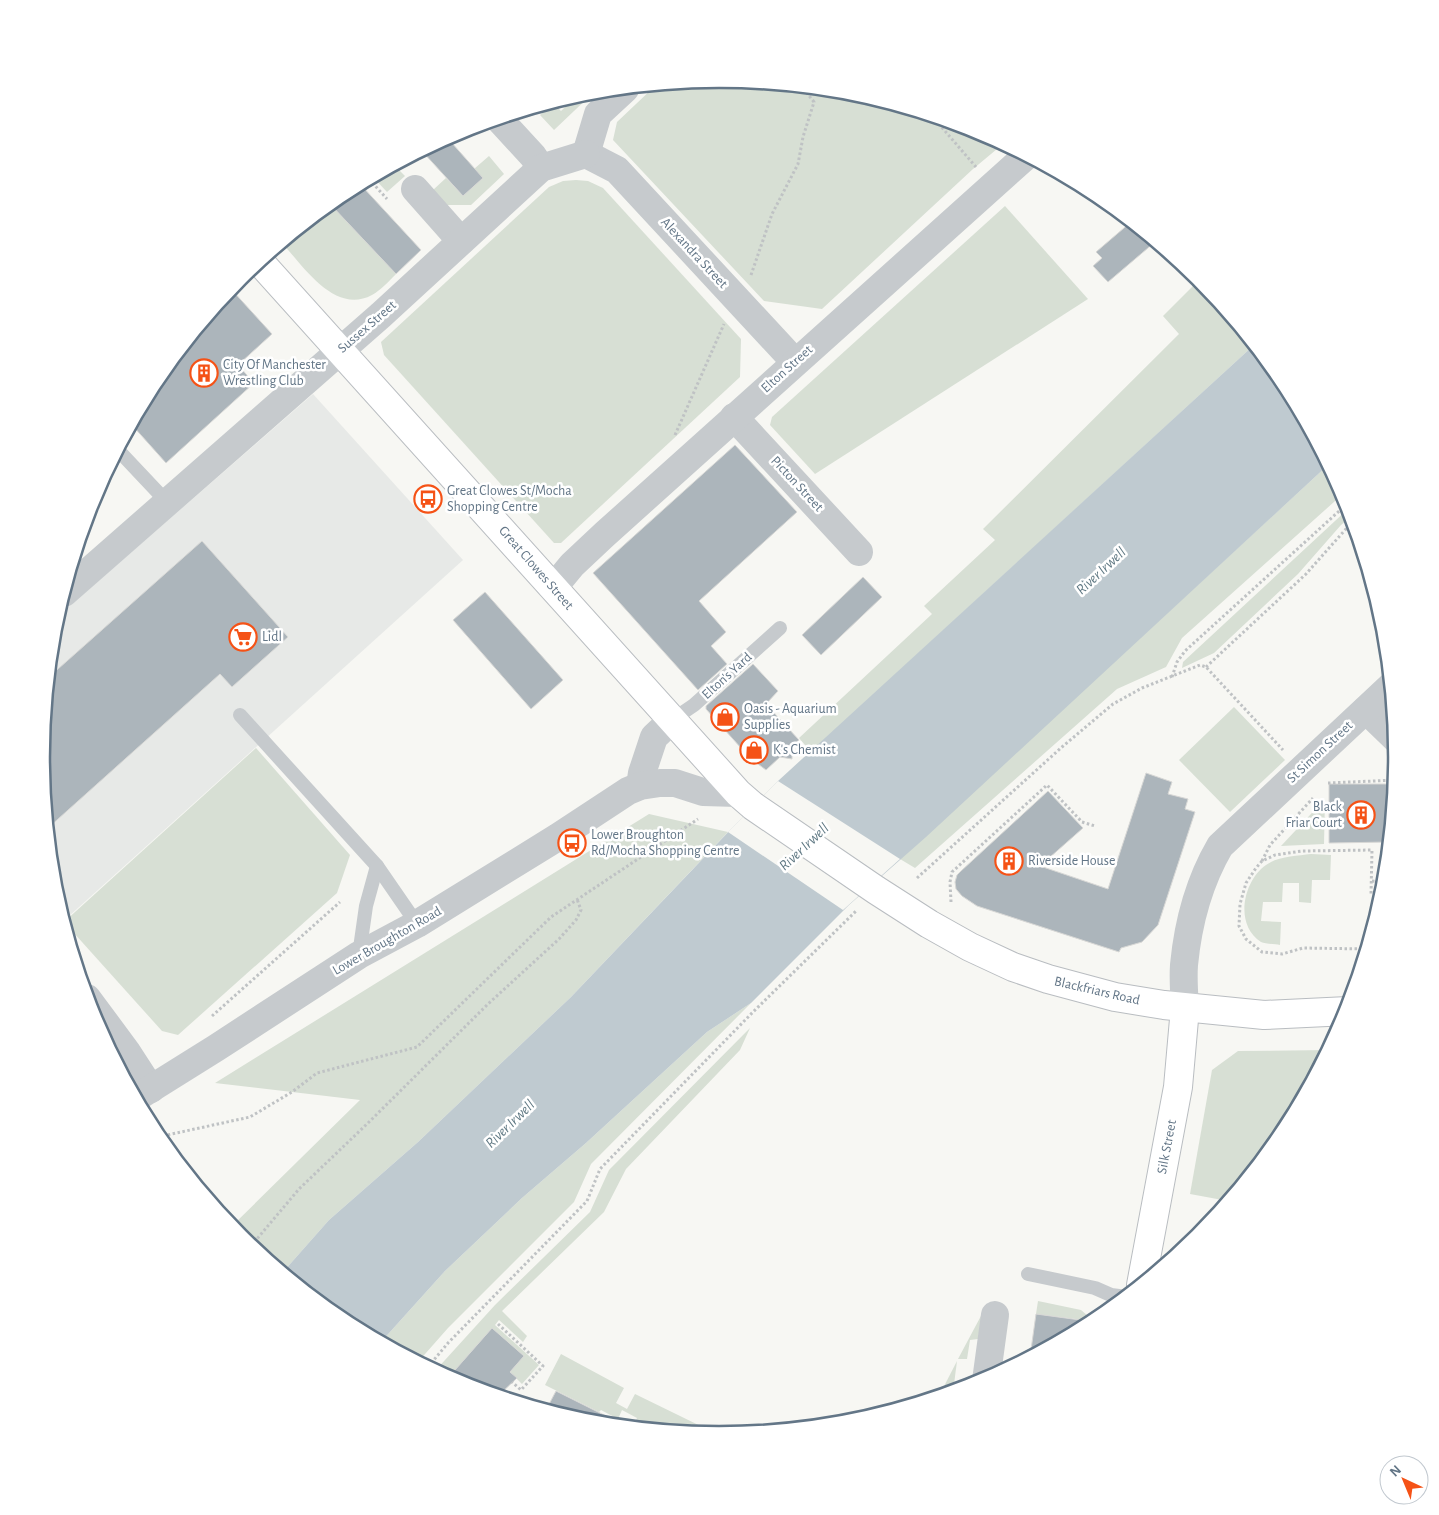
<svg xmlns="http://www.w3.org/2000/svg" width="1439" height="1515" font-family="'Alegreya Sans',sans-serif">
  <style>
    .built { fill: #e7e9e7 }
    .green { fill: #d7dfd4 }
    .water { fill: #bfcad0 }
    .pier { fill: #f7f7f3 }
    .building { fill: #acb5bb; stroke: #d8d8d6 }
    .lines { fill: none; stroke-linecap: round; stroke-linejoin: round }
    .primary-casing { stroke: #b9bdc1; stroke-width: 30 }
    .path { stroke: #bfc2c4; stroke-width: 3; stroke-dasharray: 2.5 2.5; stroke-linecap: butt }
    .service { stroke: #c6cacd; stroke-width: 14 }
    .minor { stroke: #c6cacd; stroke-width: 28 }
    .primary { stroke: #fff; stroke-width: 28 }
    .labels { text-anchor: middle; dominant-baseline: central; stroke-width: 5; stroke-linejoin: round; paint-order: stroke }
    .street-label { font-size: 14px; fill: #637687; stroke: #fff }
    .poi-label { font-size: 14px; fill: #637687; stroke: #fff; text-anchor: start }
    .water-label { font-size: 15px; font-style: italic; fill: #5f7883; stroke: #fff }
    .rim { fill: none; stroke: #637687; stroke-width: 2.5 }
  </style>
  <rect width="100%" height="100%" fill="#f7f7f3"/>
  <!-- built -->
  <path class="built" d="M313,394l150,166 -395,357 -8,-9 -6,-18 -13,-133 13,-132 3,-8z"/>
  <!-- green -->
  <g class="green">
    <path d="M720,79l132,13 127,39 24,13 -30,25 -151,140 -58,-8 -151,-161 4,-18 38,-36z"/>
    <path d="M587,92h7l-40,38 -14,-15 13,-12 8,8 17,-16z"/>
    <path d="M489,156l15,18 -33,31h-24l-14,-15 13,-12 17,18 20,-18 -9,-9z"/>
    <path d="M395,166l10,10 -18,16 -14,-15z"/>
    <path d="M576,180l12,1 15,7 138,151 -1,38 -179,166h-7l-170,-188 -3,-13 168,-155 14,-6z"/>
    <path d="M330,204l66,70c-7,7 -15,16 -24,21 -37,20 -68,-28 -90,-52z"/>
    <path d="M1005,206l83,93 -273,175 -45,-49 2,-8z"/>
    <path d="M1200,279l54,66 -443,407 -12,-14 133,-124 -8,-8 71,-66 -12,-11 196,-195 -16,-18z"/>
    <path d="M1328,465l16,28 -162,145 -16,29 -49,22 -202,179 -15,-9z"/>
    <path d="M1349,508l3,8 -11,9 -43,49 -84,79 -32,15 1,-6z"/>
    <path d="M1234,707l51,53 -55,52 -51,-52z"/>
    <path d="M256,748l94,107 -13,38 -159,142 -16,-4 -98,-109z"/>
    <path d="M1325,799l-1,45 -43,2z"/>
    <path d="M649,814l79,18 -157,165 -153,145 -89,78 -46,52 -43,-35 -9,-10 129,-127 -145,-17z"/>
    <path d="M1311,854l20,1 -1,25h-18l-1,23 -12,-1v-19h-16l-1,19h-19l-2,19 20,1 -1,23c-5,-1 -15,-1 -19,-3 -27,-17 -18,-61 5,-77 12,-9 31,-9 45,-11z"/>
    <path d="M751,1003l-160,161 -17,38 -126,126 -30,34 -37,-20 64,-71 77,-73 64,-55 121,-111z"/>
    <path d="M750,1028l-10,22 -114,119 -22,43 -102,99 25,25 -4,6 -24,-22 -4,5 44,40 -17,19 -12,-12 14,-16 -32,-28 -44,50 -13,-7 60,-66 95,-93 19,-42z"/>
    <path d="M1329,1050l-46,85 -55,66 -38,-7 22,-124 26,-19z"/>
    <path d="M1038,1301l43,9 14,12 -21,11 2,-14 -40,-5z"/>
    <path d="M982,1314l-4,25 -8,1 -3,19h-9z"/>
    <path d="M561,1354l63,34 -8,15 11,6 8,-15 86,42 -88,-9 4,-9 -15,-8 -4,9 -17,-9 -2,2 -54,-27z"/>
    <path d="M957,1361l-4,31 -14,4z"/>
  </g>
  <!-- water -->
  <path class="water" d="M1254,345l30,36 44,84 -402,372 -77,68 -98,98 -44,29 -121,111 -64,55 -77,73 -64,71 -39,-21 -59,-49 46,-52 89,-78 153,-145 163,-171 44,-45z"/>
  <!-- pier -->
  <path class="pier" d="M778,781l122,78 -57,51 -115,-78z"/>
  <!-- building -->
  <g class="building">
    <path d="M443,140l5,5 3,-3 32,36 -20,18 -41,-45z"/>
    <path d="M360,184l61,66 -25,24 -66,-70 13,-11z"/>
    <path d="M1131,222l24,20 -47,40 -15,-16 9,-8 -6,-6z"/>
    <path d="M231,289l41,45 -34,31 16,18 -88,80 -34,-38 24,-45z"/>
    <path d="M735,445l62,67 -98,89 27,31 -15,14 16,18 -29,26 -105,-117z"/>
    <path d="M202,541l86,96 -56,50 -12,-13 -172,154 -7,-71 8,-80z"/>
    <path d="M863,577l19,20 -61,58 -19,-20z"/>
    <path d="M485,592l78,88 -32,29 -78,-89z"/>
    <path d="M753,664l25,27 -12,13 33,36 -7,6v13l-12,-2 -14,13 -16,-12 -44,-49v-3z"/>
    <path d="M1146,773l26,9 -4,12 20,5 -3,10 10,3 -37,113 -16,17 -21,6 -2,4 -142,-46 -15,-10 -6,-7 -1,-7 2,-7 4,-4 87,-80 35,37 -43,38 68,23z"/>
    <path d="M1329,784h66l-6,58 -60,1z"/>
    <path d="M1036,1314l59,8 -65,35z"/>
    <path d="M492,1328l32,28 -14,16 7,6 -19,18 -38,-12 -12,-6z"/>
    <path d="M556,1391l54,27 -2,7 -21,-2 -41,-13z"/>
  </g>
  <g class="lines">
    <!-- primary casing -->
    <g class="primary-casing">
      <g id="primary">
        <path d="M260,262c160,177 318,355 478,531l15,13 123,84 53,34 41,23 43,20 35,12 67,18 49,8 100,10 84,-4"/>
        <path d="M1141,1285l37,-198 7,-79"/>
      </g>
    </g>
    <!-- path -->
    <g class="path">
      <path d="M932,116l44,51"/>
      <path d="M369,179l18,20"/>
      <path d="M751,275l21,-61 26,-50 5,-27 11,-35 -12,-15"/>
      <path d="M675,435l49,-111"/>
      <path d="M1206,667l100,-93 47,-53"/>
      <path d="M1172,677l5,-15 8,-11 163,-148"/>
      <path d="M1328,783l68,-3"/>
      <path d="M1262,861l8,-16 43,-47"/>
      <path d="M917,878l145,-131 51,-43 29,-16 58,-23 6,2 77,83"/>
      <path d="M1372,881l14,1"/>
      <path d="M951,902l-1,-20 2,-10 95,-87 35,37 13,4"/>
      <path d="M1367,949l-64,-1 -21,6 -20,-2 -16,-13 -7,-13 1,-22 6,-21 10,-15 6,-7 13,-6 27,-4 70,-1 -1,44"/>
      <path d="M212,1016l128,-114"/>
      <path d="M158,1137l92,-20 42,-25 25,-19 100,-26 134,-130 147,-98"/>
      <path d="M251,1246l48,-57 69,-66 120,-119 71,-65 17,-19 5,-10 -4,-11"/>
      <path d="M498,1324l45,42 -22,24 -9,-8"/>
      <path d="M428,1367l20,-24 139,-142 13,-32 153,-157 103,-101"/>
    </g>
    <!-- service -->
    <g class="service">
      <path d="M118,450l49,52"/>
      <path d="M240,715l137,151 40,58"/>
      <path d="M672,720l22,-15 86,-77"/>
      <path d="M359,955l7,-49 11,-40"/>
      <path d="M1028,1274l67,14 16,7 16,2"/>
    </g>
    <!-- minor -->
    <g class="minor">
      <path d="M499,119l34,37 8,12"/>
      <path d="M586,154l31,16 178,192"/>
      <path d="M586,154l12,-40 27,-25"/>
      <path d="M415,189l46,52"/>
      <path d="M734,417l125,135"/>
      <path d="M553,588l19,-23 33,-31 421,-378"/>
      <path d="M64,593l317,-278 160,-147 45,-14"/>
      <path d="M1366,710l30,29"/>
      <path d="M640,786l2,-13 12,-36 18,-17"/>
      <path d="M87,998l40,54 24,37"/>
      <path d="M1185,1008c-1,-15 -2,-29 -1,-43 4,-42 15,-83 36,-119l171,-160"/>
      <path d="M136,1098l80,-50 143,-93 58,-31 141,-87 70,-46 12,-5 20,-3h15l28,9 35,1"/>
      <path d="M986,1381l9,-66"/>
    </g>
    <!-- primary -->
    <use href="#primary" class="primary"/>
  </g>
  <!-- icons -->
  <defs>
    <g id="building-ring" transform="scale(1.4375)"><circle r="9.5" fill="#fff" stroke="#f55216" stroke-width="1.5"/><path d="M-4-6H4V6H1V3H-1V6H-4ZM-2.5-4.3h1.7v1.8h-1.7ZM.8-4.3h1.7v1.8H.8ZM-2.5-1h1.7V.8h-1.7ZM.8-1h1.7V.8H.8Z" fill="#f55216"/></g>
    <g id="bus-ring" transform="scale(1.4375)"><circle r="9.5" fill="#fff" stroke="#f55216" stroke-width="1.5"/><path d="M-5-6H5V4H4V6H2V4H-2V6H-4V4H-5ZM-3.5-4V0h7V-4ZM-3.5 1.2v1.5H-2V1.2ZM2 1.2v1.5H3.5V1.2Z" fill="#f55216"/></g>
    <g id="supermarket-ring" transform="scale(1.4375)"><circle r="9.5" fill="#fff" stroke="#f55216" stroke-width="1.5"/><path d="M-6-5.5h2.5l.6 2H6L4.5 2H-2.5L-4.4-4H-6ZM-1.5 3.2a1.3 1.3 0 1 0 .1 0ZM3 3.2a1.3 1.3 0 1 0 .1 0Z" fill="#f55216"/></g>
    <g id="shop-ring" transform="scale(1.4375)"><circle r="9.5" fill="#fff" stroke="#f55216" stroke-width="1.5"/><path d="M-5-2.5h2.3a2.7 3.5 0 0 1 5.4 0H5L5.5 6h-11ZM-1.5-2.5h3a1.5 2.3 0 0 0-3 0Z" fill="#f55216"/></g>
  </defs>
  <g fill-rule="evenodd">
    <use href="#building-ring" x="204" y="373"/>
    <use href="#bus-ring" x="428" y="499"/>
    <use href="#supermarket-ring" x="243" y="637"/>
    <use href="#shop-ring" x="725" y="717"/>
    <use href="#shop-ring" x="754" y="750"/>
    <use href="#building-ring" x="1361" y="815"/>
    <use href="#bus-ring" x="572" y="843"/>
    <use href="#building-ring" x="1009" y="861"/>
  </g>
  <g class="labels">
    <!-- street labels -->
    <g class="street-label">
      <text transform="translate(694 253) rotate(47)">Alexandra Street</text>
      <text transform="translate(367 327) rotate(-41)">Sussex Street</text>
      <text transform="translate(787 369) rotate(-42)">Elton Street</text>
      <text transform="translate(797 484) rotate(47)">Picton Street</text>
      <text transform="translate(536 568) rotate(49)">Great Clowes Street</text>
      <text transform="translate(727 676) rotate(-42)">Elton's Yard</text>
      <text transform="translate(1320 752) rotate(-43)">St Simon Street</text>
      <text transform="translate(387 941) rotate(-30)">Lower Broughton Road</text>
      <text transform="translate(1097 991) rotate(13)">Blackfriars Road</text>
      <text transform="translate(1167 1147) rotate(-79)">Silk Street</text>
    </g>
    <!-- poi labels -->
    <g class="poi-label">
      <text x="223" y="365">City Of Manchester<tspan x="223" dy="16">Wrestling Club</tspan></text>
      <text x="447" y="491">Great Clowes St/Mocha<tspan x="447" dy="16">Shopping Centre</tspan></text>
      <text x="262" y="637">Lidl</text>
      <text x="744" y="709">Oasis - Aquarium<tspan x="744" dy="16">Supplies</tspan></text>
      <text x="773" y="750">K's Chemist</text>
      <text x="1342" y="807" text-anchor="end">Black<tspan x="1342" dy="16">Friar Court</tspan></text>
      <text x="591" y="835">Lower Broughton<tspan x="591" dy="16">Rd/Mocha Shopping Centre</tspan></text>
      <text x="1028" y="861">Riverside House</text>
    </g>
    <!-- water labels -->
    <g class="water-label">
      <text transform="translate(1101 571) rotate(-43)">River Irwell</text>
      <text transform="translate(804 847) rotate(-43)">River Irwell</text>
      <text transform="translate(510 1124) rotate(-44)">River Irwell</text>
    </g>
  </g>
  <!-- crop -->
  <path d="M0 0H1439V1515H0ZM50 757a669 669 0 1 1 1338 0a669 669 0 1 1-1338 0Z" fill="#fff" fill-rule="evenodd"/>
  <path class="rim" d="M50 757a669 669 0 1 1 1338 0a669 669 0 1 1-1338 0Z"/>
  <!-- north arrow -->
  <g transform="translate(1404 1480) rotate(316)"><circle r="24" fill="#ffffff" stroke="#c1c8cf"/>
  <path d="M0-4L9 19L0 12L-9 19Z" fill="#f55216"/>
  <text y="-8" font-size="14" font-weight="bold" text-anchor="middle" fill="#637687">N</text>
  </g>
</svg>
